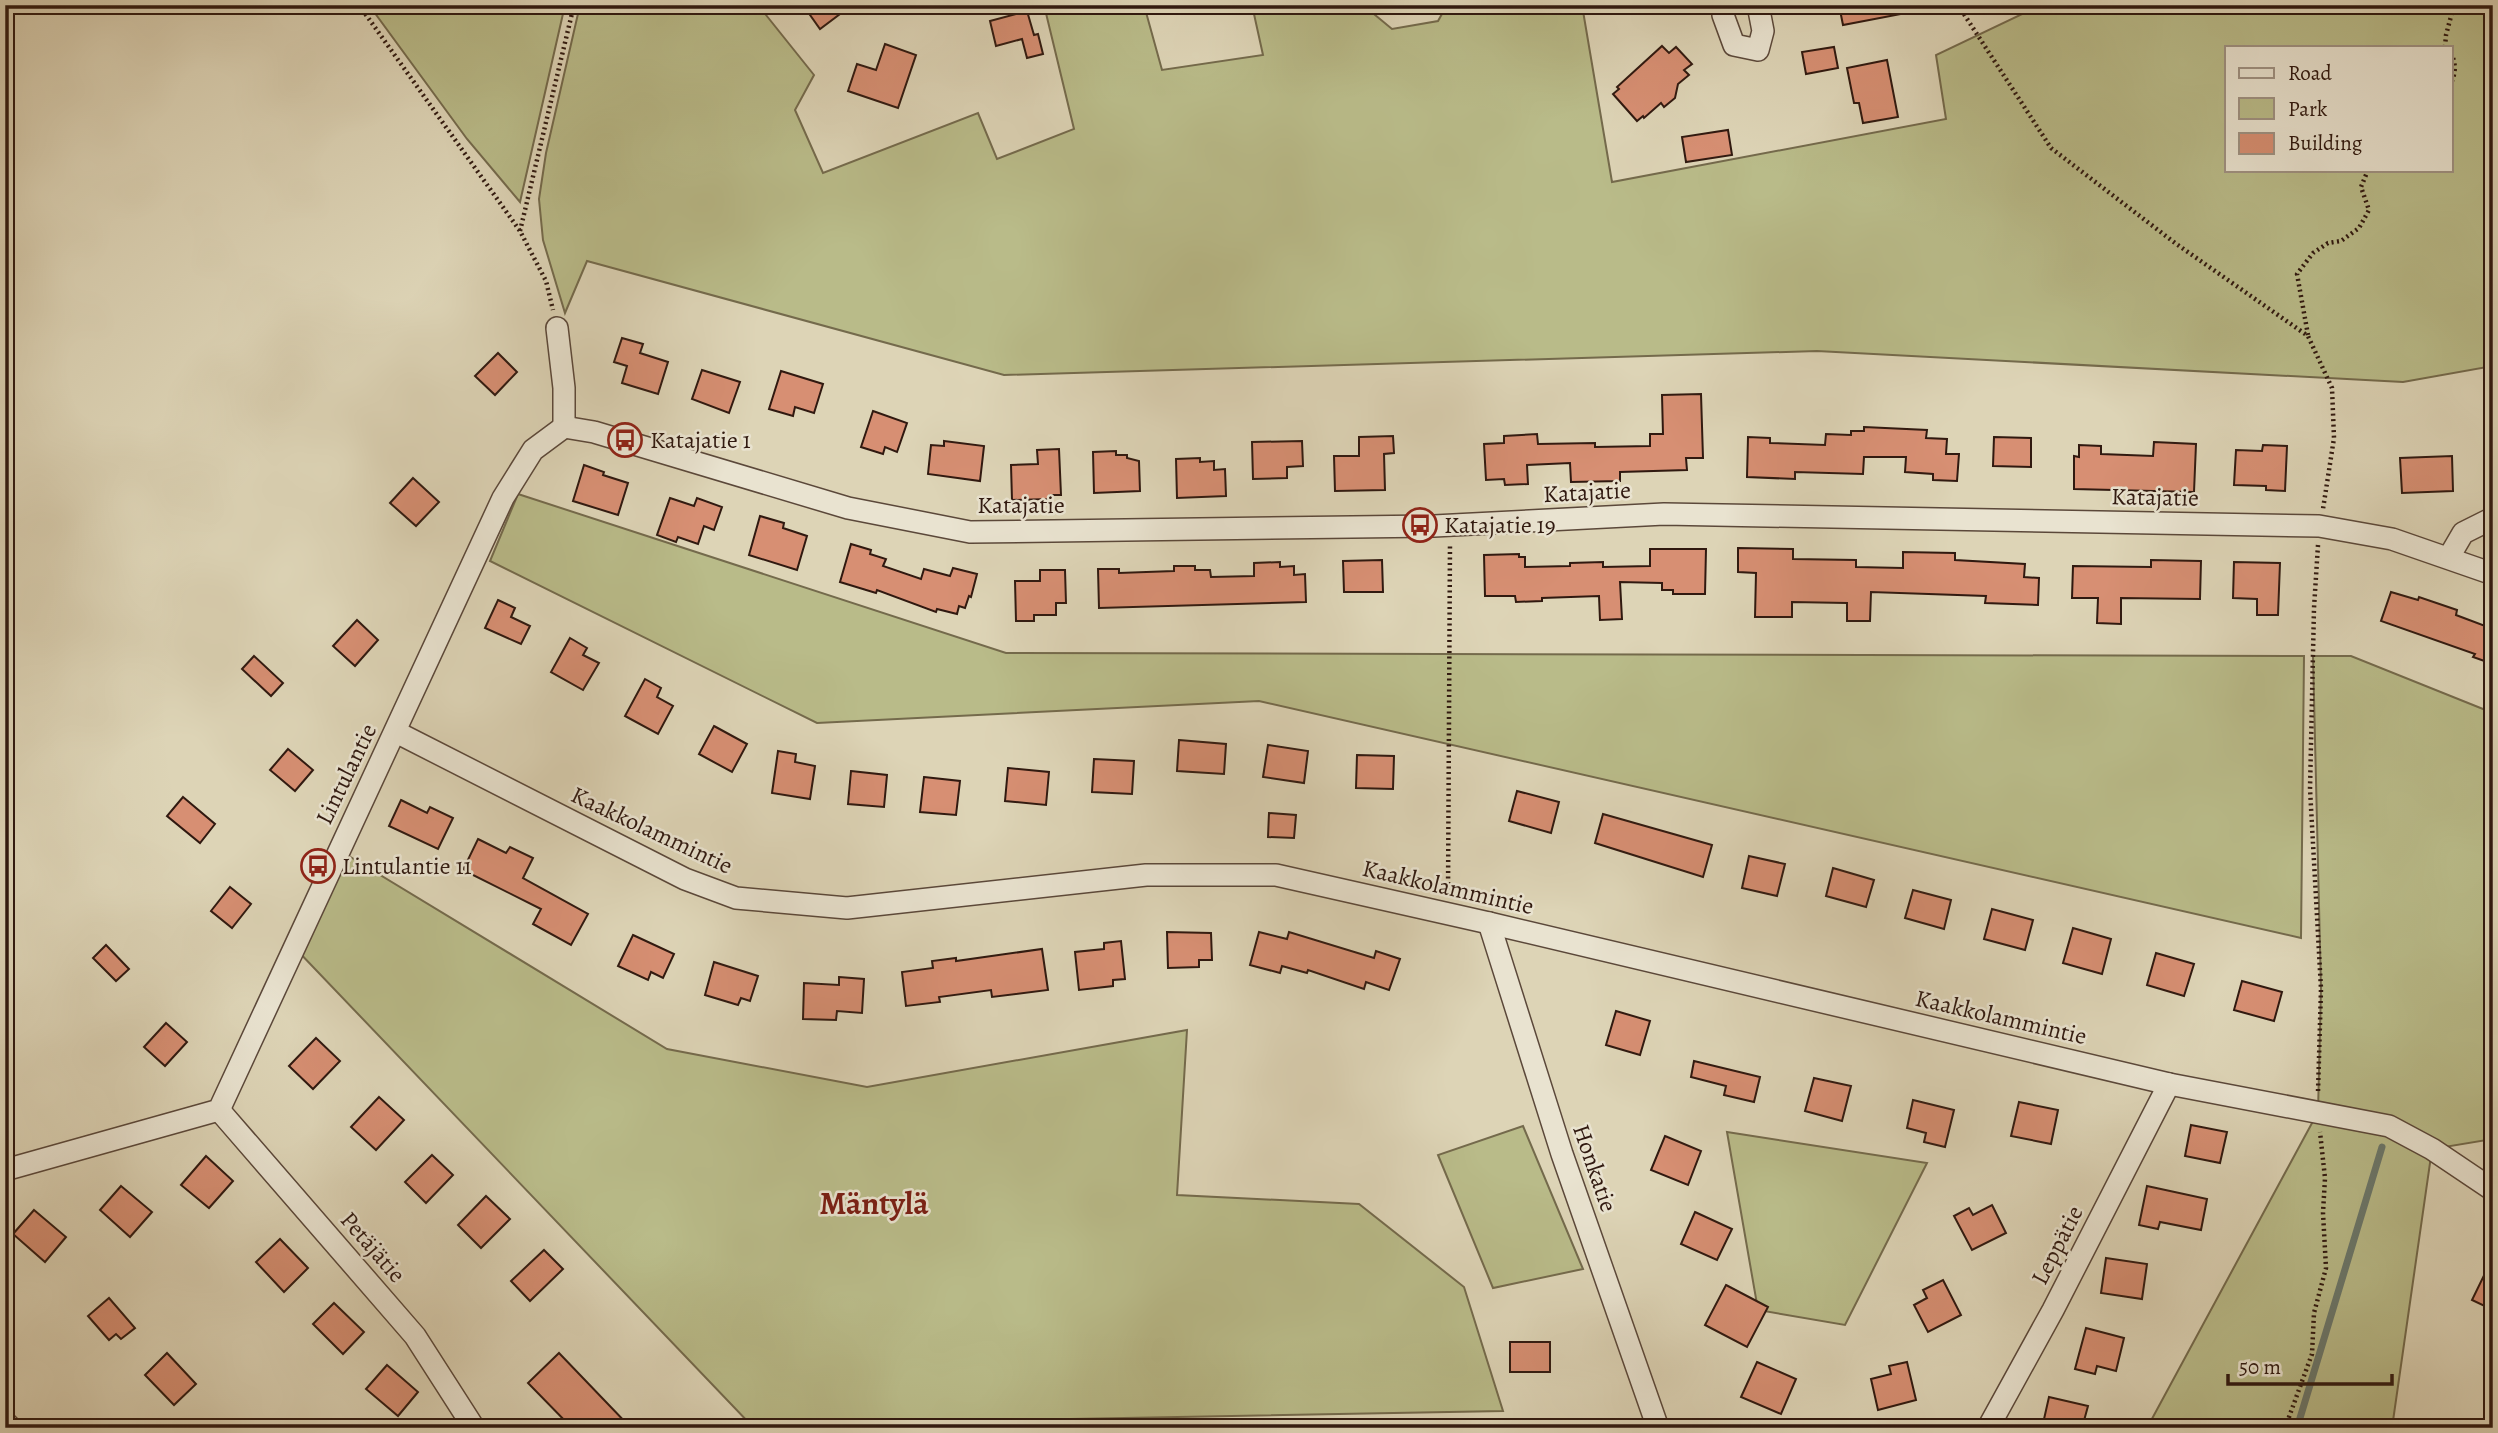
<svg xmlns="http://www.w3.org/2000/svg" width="2498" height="1433" font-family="Alegreya,serif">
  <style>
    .green { fill: #b9bb89; stroke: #746a4c; stroke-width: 2; fill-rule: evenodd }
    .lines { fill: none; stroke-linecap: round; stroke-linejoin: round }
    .stream { stroke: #6b786c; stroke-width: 7 }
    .building { fill: #d78f73; stroke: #301910; stroke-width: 2 }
    .minor-casing { stroke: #5b483a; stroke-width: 24 }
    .path { stroke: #301910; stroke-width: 4.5; stroke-dasharray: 2 3.5; stroke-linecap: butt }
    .minor { stroke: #e9e3d0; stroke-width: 21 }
    .labels { text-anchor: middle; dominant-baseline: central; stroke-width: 5; stroke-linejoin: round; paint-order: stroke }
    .poi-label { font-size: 24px; fill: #301910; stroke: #e9e3d0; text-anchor: start }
    .street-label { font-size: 24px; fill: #301910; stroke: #e9e3d0 }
    .district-label { font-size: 32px; font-weight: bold; fill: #7a1f14; stroke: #e9e3d0 }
  </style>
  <rect width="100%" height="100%" fill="#ddd4b6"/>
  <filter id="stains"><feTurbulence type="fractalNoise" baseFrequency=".00286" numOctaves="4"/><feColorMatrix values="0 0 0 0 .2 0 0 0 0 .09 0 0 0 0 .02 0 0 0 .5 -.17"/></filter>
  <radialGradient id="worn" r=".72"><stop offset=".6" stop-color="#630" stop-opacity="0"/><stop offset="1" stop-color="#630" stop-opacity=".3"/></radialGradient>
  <!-- green -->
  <g class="green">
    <path d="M369,5h196l-45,197 -53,-63z"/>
    <path d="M580,5h178l56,70 -19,35 28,63 155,-60 19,46 77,-30 -30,-124h100l18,65 101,-15 -11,-50h111l29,24 46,-8 9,-16h135l30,177 334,-63 -10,-64 105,-50h452v361l-90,16 -586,-31 -813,24 -417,-114 -22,52 -22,-73 -4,-41 7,-46zM2451,47v123h-224v-123z"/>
    <path d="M518,494l488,159 1298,3 -3,282 -1042,-237 -442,22 -327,-162z"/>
    <path d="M2313,656h38l142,57v426l-61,10 -40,279h-245l171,-316 3,-123z"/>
    <path d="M339,850l328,199 200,38 320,-57 -10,165 182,9 105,83 39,124 -752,14 -457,-478z"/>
    <path d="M1523,1126l60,143 -90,19 -55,-133z"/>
    <path d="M1727,1132l200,31 -82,162 -87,-15z"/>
  </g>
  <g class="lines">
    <!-- stream -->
    <path class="stream" d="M2297,1428l85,-281"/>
  </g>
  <!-- building -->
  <g class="building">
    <path d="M803,5h49l-32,24z"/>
    <path d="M1839,5h61l1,9 -58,11z"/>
    <path d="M1027,11l7,24 4,-1 5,20 -16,4 -5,-19 -26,7 -6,-25z"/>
    <path d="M885,44l31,11 -18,53 -50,-17 9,-27 19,6z"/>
    <path d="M1662,46l7,7 7,-6 16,17 -8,6 5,5 -11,9 -3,14 -11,9 -3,-4 -17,15 -1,-2 -6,5 -24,-27 6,-5 -2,-2z"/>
    <path d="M1834,47l4,21 -32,6 -4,-22z"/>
    <path d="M1887,60l11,57 -35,6 -4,-20h-5l-7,-35z"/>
    <path d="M1728,130l4,25 -46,7 -4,-25z"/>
    <path d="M622,338l21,6 -3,9 28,9 -10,32 -36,-11 5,-17 -13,-4z"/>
    <path d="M498,353l19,19 -22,23 -20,-19z"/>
    <path d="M702,370l38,12 -11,31 -37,-14z"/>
    <path d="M781,371l42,13 -9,29 -19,-6 -2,9 -24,-7z"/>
    <path d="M1701,394l2,64h-17l1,12 -67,2v9l-49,1 -1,-19 -43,2 1,19 -23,1 -1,-6 -18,1 -2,-36 20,-1v-7l33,-2 1,10 57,-1v4l55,-1v-12h13l-1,-39z"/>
    <path d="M873,411l34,12 -10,29 -12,-5 -2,7 -22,-7z"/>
    <path d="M1864,427l63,3 -1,8 21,1 -1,15h13l-2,27 -24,-1v-6l-28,-2 1,-15h-42l-1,17 -68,-2v7l-48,-2 1,-40 22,1v5l55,2 1,-11 25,1v-4h13z"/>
    <path d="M1393,436l1,17 -10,1 1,36 -50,1 -1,-35h25v-19z"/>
    <path d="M1994,437l37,1v29l-38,-1z"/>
    <path d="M944,441l40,5 -4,35 -52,-7 3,-29 13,1z"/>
    <path d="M1302,441l1,25 -16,1v11l-34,1 -1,-37z"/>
    <path d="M2154,442l42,2 -2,48 -120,-3v-33l5,1v-12l22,1v8l52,2z"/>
    <path d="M2263,445l24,1 -2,45 -19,-1v-4l-32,-1 2,-35 26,1z"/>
    <path d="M1059,449l2,46h-11v4l-38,1 -1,-35 27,-1 -1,-14z"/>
    <path d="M1116,451v4h11v3l12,3 1,30 -46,2 -1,-41z"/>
    <path d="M2452,456l1,35 -51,2 -2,-35z"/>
    <path d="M1200,458v4l14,-1v9l11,-1 1,27 -49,2 -1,-39z"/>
    <path d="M584,465l20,7 -1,3 25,8 -10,32 -45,-14z"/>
    <path d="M413,478l26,24 -23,24 -26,-23z"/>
    <path d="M670,498l24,8 3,-8 25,9 -8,23 -10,-4 -6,18 -20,-7 -2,5 -19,-7z"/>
    <path d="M760,516l24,7 -1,5 24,8 -10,34 -48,-15z"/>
    <path d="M851,544l20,6 -1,4 16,5 -3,7 38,13 3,-10 26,7 3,-8 24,6 -6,23 -2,-1 -4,12 -6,-2 -2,8 -20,-5 -1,3 -59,-22 -1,3 -36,-11z"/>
    <path d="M1738,548l55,1v10l63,1v7l47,1v-16l52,1v7l70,4 -1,13 15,1 -1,27 -53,-2 1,-7 -115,-4 -1,29h-23v-18l-55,-1v15h-37l1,-44 -18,-1z"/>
    <path d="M1650,549h56l-1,45h-32v-4h-11v-7l-42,-1 2,37 -22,1 -1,-24 -57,2v3l-26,1 -1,-6h-30l-1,-41 35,-1v3h6v10l45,-1v-3l33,-1v5l47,-1z"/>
    <path d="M1382,560l1,32h-39l-1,-31z"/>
    <path d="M2151,560l50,1 -1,38 -79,-1v26l-24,-1 1,-25h-26l1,-32 78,1z"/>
    <path d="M1280,562v5l14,-1v9l11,-1 1,28 -207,6 -1,-39h21v4l55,-2v-5h21v4h15l1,7 43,-1v-13z"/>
    <path d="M2234,562l46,1 -2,52h-21v-16l-24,-1z"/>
    <path d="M1040,570h25l1,33h-10v12h-22v6h-18l-1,-40h25z"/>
    <path d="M2391,592l27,8 1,-3 38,13 -1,5 29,11 5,-16h3v54l-20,-7 2,-3 -94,-33z"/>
    <path d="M498,600l17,8 -4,9 19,9 -9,18 -36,-16z"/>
    <path d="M357,620l21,20 -23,26 -22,-20z"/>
    <path d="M570,638l17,10 -4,7 16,8 -16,27 -32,-18z"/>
    <path d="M254,656l29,27 -12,13 -29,-27z"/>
    <path d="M645,679l16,9 -4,9 16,9 -15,28 -33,-18z"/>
    <path d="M714,726l33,18 -15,28 -33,-18z"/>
    <path d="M1179,740l47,4 -2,30 -47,-3z"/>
    <path d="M1268,745l40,6 -4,32 -41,-6z"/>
    <path d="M288,749l25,21 -18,21 -25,-21z"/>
    <path d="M778,751l18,3 -1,8 20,4 -5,33 -38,-6z"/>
    <path d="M1357,755l37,1 -1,33 -37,-1z"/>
    <path d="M1094,759l40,2 -2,33 -40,-2z"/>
    <path d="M1008,768l41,4 -3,33 -41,-4z"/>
    <path d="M851,771l36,4 -3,32 -36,-3z"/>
    <path d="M924,777l36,4 -4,34 -36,-3z"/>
    <path d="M1517,791l42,11 -8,31 -42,-12z"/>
    <path d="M183,797l32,27 -15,19 -33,-27z"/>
    <path d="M401,800l26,13 3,-6 23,11 -15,31 -49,-23z"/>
    <path d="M1269,813l27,2 -2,23 -26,-1z"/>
    <path d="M1603,814l109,31 -9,32 -108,-34z"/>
    <path d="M478,839l28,14 4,-6 23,11 -10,20 65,36 -17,31 -38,-21 8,-15 -78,-39z"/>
    <path d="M1749,856l36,8 -8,32 -35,-8z"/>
    <path d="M1833,868l41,12 -8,27 -40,-11z"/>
    <path d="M230,887l21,17 -19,24 -21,-17z"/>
    <path d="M1913,890l38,10 -7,29 -39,-11z"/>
    <path d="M1992,909l41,11 -8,30 -41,-11z"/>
    <path d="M2073,928l38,11 -9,35 -39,-11z"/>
    <path d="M1167,932l44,1 1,27h-13v7l-31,1z"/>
    <path d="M1259,932l28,7 2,-7 85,26 2,-7 24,8 -11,31 -23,-8 -2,7 -56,-19 -1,3 -25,-7 -2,7 -30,-8z"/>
    <path d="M633,935l41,19 -11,24 -12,-6 -3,8 -30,-14z"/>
    <path d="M1121,941l4,38 -12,1v6l-34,4 -4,-38 29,-3v-6z"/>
    <path d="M106,945l23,24 -13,12 -23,-23z"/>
    <path d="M1042,949l6,41 -56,7 -1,-7 -52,7 1,5 -34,4 -4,-34 31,-4 -1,-7 24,-3v3z"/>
    <path d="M2156,953l38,11 -10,32 -37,-11z"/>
    <path d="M714,962l44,14 -8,25 -9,-3 -3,7 -33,-10z"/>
    <path d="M839,977l25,2 -2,34 -25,-2 -1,9 -33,-1 1,-36 35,2z"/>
    <path d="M2242,981l40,11 -8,29 -40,-11z"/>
    <path d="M1616,1011l34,10 -10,34 -34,-10z"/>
    <path d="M166,1023l21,19 -22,24 -21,-19z"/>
    <path d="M316,1038l24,23 -27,28 -24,-23z"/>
    <path d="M1694,1061l66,16 -6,25 -30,-7 2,-9 -35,-9z"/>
    <path d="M1814,1078l37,8 -9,35 -37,-10z"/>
    <path d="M379,1097l25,23 -28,30 -25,-23z"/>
    <path d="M1913,1100l41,10 -9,37 -21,-5 2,-9 -19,-5z"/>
    <path d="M2019,1102l39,8 -7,34 -40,-8z"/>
    <path d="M2191,1125l36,7 -7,31 -35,-7z"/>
    <path d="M1665,1136l36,15 -13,34 -37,-15z"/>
    <path d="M432,1155l21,20 -27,28 -21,-21z"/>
    <path d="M206,1156l27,25 -24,27 -28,-23z"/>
    <path d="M121,1186l31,26 -22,25 -30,-27z"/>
    <path d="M2147,1186l60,13 -6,31 -41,-8 -2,7 -19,-4z"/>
    <path d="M486,1196l24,23 -29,29 -23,-23z"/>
    <path d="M1992,1205l14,28 -34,17 -18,-34 15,-8 4,7z"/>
    <path d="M34,1210l32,27 -21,25 -32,-28z"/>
    <path d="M1695,1212l37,17 -15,31 -36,-16z"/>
    <path d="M280,1239l28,29 -24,24 -28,-30z"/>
    <path d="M544,1250l19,19 -33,32 -19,-20z"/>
    <path d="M2493,1257v53l-21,-10z"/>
    <path d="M2106,1258l41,6 -5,35 -41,-6z"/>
    <path d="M1943,1280l18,35 -33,17 -14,-27 13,-7 -4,-8z"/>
    <path d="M1726,1285l42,22 -21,40 -42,-22z"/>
    <path d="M109,1298l26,30 -14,11 -5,-5 -7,6 -21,-24z"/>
    <path d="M334,1303l30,29 -21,22 -30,-30z"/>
    <path d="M2086,1328l38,10 -8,33 -19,-5 -2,8 -20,-5z"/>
    <rect x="1510" y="1342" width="40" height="30"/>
    <path d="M167,1353l29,31 -22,21 -29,-30z"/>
    <path d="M559,1353l72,75h-59l-44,-45z"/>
    <path d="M1757,1362l39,17 -15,35 -40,-17z"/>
    <path d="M1907,1362l9,38 -38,10 -7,-31 20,-5 -2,-8z"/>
    <path d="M387,1365l31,27 -20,24 -32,-27z"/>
    <path d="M2049,1397l39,9 -6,22h-40z"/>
  </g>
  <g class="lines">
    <!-- minor casing -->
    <g class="minor-casing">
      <g id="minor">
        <path d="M1726,5l-3,10 11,30 24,5 5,-19 -5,-26"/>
        <path d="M557,328l7,60v39"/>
        <path d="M564,427l30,5 254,76 122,24 464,-6 230,-12 655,12 73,13 101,35"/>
        <path d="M2449,557l14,-24 30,-15"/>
        <path d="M396,732l289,147 51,19 111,10 299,-33h130l213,48 680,161 220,42 43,23 61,41"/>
        <path d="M1489,923l73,231 96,274"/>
        <path d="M219,1110l196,226 59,92"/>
        <path d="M5,1170l214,-60 284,-612 30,-48 31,-23"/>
        <path d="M5,1422l6,6"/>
        <path d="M1988,1428l65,-118 116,-226"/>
      </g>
    </g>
    <!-- path -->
    <g class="path">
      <path d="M359,5l161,226 26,50 7,29"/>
      <path d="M1958,5l93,143 124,95 133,93 24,52 2,50 -11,71"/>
      <path d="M2445,47l1,-12 8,-30"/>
      <path d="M2451,53c5,10 5,20 0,30"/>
      <path d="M520,231l54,-226"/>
      <path d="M2308,335l-11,-61 16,-21 15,-10 13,-2 18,-13 10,-18 -8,-23 7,-17"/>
      <path d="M2318,545l-4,63 -4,181 11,200 -3,103"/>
      <path d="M1448,895l2,-352"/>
      <path d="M2285,1428l27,-74 2,-41 12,-45 -3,-55 2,-35 -5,-46"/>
    </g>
    <!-- minor -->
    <use href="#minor" class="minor"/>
  </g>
  <!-- icons -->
  <defs>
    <g id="bus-ring" transform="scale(1.75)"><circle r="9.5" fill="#e9e3d0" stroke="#8f2418" stroke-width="1.5"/><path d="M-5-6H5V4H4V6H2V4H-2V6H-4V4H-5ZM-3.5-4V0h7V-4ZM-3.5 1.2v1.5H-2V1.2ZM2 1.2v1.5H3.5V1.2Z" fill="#8f2418"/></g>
  </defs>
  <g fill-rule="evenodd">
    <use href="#bus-ring" x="625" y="440"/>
    <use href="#bus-ring" x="1420" y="525"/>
    <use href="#bus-ring" x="318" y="866"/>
  </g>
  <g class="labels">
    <!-- poi labels -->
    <g class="poi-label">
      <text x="650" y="440">Katajatie 1</text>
      <text x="1444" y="525">Katajatie 19</text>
      <text x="342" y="866">Lintulantie 11</text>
    </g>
    <!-- street labels -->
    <g class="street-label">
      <text transform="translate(1587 492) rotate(-3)">Katajatie</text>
      <text transform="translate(2155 497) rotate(1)">Katajatie</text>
      <text x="1021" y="505">Katajatie</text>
      <text transform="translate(346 774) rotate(-64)">Lintulantie</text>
      <text transform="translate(652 830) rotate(25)">Kaakkolammintie</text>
      <text transform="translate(1448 887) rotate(13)">Kaakkolammintie</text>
      <text transform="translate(2001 1017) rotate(13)">Kaakkolammintie</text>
      <text transform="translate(1595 1168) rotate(71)">Honkatie</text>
      <text transform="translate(2057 1245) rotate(-63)">Leppätie</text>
      <text transform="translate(373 1247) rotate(49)">Petäjätie</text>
    </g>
    <!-- district labels -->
    <g class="district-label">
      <text x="874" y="1203">Mäntylä</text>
    </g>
  </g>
  <!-- margin -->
  <rect width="2498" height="1433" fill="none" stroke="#ddd4b6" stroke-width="28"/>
  <rect x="7" y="7" width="2484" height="1419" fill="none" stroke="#301910" stroke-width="3.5"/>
  <rect x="14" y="14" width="2470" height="1405" fill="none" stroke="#301910" stroke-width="2"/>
  <!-- legend -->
  <rect x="2225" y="46" width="228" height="126" fill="#e9e3d0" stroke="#9f9283" stroke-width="2"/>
  <rect x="2239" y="68" width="35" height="10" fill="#e9e3d0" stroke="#9f9283" stroke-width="2"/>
  <text x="2288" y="80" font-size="21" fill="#301910">Road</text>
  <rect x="2239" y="98" width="35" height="21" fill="#b9bb89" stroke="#9f9283" stroke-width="2"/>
  <text x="2288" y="116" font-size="21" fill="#301910">Park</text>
  <rect x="2239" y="133" width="35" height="21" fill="#d78f73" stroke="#9f9283" stroke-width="2"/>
  <text x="2288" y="150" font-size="21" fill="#301910">Building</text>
  <!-- scale -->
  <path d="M2228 1374v10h164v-10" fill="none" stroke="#301910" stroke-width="3.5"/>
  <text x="2239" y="1374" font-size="21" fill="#301910" stroke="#e9e3d0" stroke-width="5" paint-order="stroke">50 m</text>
  <rect width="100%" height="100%" filter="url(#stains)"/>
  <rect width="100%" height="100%" fill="url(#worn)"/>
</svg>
